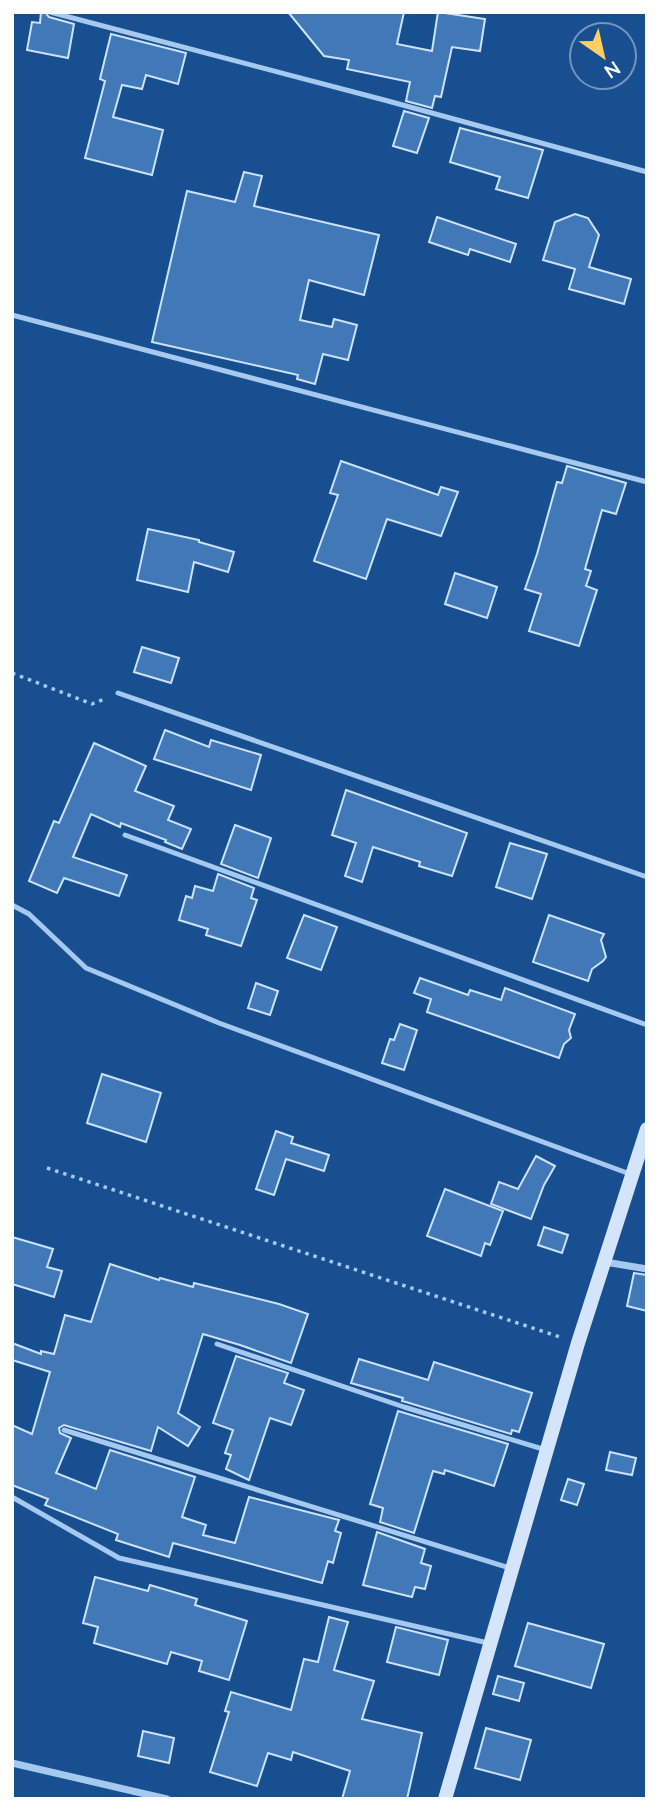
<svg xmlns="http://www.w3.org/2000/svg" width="659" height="1811" font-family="'Nunito Sans',sans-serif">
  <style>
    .building { fill: #4178b8; stroke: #cce2fb; stroke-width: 2 }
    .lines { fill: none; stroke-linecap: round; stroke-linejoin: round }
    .path { stroke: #a6c9ef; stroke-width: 3.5; stroke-dasharray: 3.5 5; stroke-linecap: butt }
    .lane { stroke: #a6c9ef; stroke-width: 5 }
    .street { stroke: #a6c9ef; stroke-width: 7 }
    .secondary { stroke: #d4e5fb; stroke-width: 14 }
  </style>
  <rect width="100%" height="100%" fill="#184f90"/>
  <!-- building -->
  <g class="building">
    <path d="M41,12h4l4,5 25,7 -6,34 -41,-8 5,-28 8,1z"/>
    <path d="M288,12h116l-7,32 35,7 6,-39 47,7 -5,32 -28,-4 -11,50 -6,-1 -3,12 -26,-7 4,-19 -63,-13 2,-9 -25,-4z"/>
    <path d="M111,34l75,19 -8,31 -32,-9 -4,14 -20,-4 -9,32 50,13 -11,45 -67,-17 20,-77 -5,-2z"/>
    <path d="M404,111l25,7 -12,35 -24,-7z"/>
    <path d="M460,128l83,22 -15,48 -32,-9 4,-12 -50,-15z"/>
    <path d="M244,172l18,4 -8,30 125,29 -15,60 -55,-15 -9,40 32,7 2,-8 23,6 -9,35 -25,-6 -8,30 -18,-5 1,-4 -146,-33 35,-151 48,11z"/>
    <path d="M575,214l13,4 11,17 -10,32 42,12 -7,25 -55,-15 6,-20 -32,-9 12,-38z"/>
    <path d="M437,217l79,27 -6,18 -40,-13 -2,6 -39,-13z"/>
    <path d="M341,461l97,34 3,-8 17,5 -17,44 -54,-17 -21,60 -52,-18 24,-66 -8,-2z"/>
    <path d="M567,466l59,17 -10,31 -14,-4 -17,59 6,2 -5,15 11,4 -18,56 -50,-15 12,-37 -16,-5 12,-35 20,-72 5,1z"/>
    <path d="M148,529l51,11v2l35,10 -6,20 -34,-10 -6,30 -51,-12z"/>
    <path d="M455,573l42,14 -10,31 -42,-14z"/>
    <path d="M142,647l37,11 -8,25 -37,-11z"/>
    <path d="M165,730l44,17 2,-7 50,15 -10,35 -97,-31z"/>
    <path d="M94,743l52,23 -11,25 39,15 -6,14 23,9 -9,20 -17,-7 1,-2 -45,-17 -1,4 -29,-13 -18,43 54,18 -8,21 -55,-18 -7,15 -28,-12 25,-60 5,2z"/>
    <path d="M346,790l121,43 -15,43 -33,-10 1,-4 -47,-15 -11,35 -17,-6 11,-33 -24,-8z"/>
    <path d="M235,825l36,13 -13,40 -37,-14z"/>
    <path d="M510,843l37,11 -15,45 -36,-12z"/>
    <path d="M218,874l36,14 -3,10 6,2 -16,46 -35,-11 2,-6 -29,-9 7,-24 6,2 3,-12 18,5z"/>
    <path d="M304,915l33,12 -16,43 -34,-12z"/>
    <path d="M549,915l55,19 -3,6 5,17 -3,4 -11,8 -4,12 -55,-19z"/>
    <path d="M420,978l48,17 2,-5 31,10 4,-12 70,26 -6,16 2,8 -7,6 -5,14 -132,-46 4,-13 -17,-6z"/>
    <path d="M256,983l22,8 -8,24 -22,-7z"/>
    <path d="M400,1024l17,6 -13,40 -22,-7 8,-24 4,1z"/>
    <path d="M102,1074l59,19 -15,49 -59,-19z"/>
    <path d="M276,1131l17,6 -2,6 38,12 -5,16 -38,-12 -12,36 -18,-6z"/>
    <path d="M536,1156l19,10 -11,19 -13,34 -40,-15 8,-22 19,7z"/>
    <path d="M445,1189l58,22 -13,34 -5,-2 -4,13 -54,-20z"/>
    <path d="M544,1227l24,8 -6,18 -24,-8z"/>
    <path d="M12,1237l41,12 -6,18 15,4 -8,26 -42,-13z"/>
    <path d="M110,1264l49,16 1,-2 33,9 1,-4 85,21 29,10 -17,49 -51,-18 -37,-11 -25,79 22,14 -12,19 -30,-19 -7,24 -87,-26 -5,3 1,5 11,5 -15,35 40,16 14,-39 85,27 -13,40 24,8 -3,10 32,8 14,-46 90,23 -4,11 6,2 -8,30 -5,-2 -6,22 -149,-40 -4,14 -53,-17 2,-6 -73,-29 3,-6 -36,-14v-60l20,9 18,-62 -38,-12v-17l29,11v-3l13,3 11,-39 26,7z"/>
    <path d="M634,1273l13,2v36l-20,-5z"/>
    <path d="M236,1356l52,17 -4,10 20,7 -13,35 -21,-7 -21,62 -23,-11 5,-14 -6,-2 8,-23 -20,-7z"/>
    <path d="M359,1359l69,21 6,-18 98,31 -13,39 -7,-2 -1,4 -105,-32 -4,-1 1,-3 -52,-15z"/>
    <path d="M398,1411l110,33 -14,42 -49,-16 -1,4 -11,-3 -19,62 -34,-11 3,-14 -13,-4z"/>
    <path d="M610,1452l26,6 -4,17 -26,-5z"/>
    <path d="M568,1479l16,5 -7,21 -16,-5z"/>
    <path d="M377,1532l48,17 -4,14 10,3 -6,23 -10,-2 -3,10 -49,-12z"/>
    <path d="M95,1577l53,14 2,-6 47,14 -2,6 52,16 -18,59 -30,-9 3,-10 -31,-9 -4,12 -73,-21 4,-16 -15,-4z"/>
    <path d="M329,1617l19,5 -14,48 40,11 -12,38 60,14 -15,66h-65l8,-28 -57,-19 -2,8 -23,-7 -11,33 -47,-14 19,-60 -4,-1 6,-19 60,18 13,-51 14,3z"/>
    <path d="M528,1623l76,21 -13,44 -76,-22z"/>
    <path d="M396,1627l52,13 -9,35 -52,-13z"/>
    <path d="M498,1676l26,7 -5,18 -26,-7z"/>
    <path d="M486,1728l45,12 -11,40 -45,-12z"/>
    <path d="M143,1731l31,7 -5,25 -31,-7z"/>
  </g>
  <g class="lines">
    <!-- path -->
    <g class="path">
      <path d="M12,673l80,31 15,-6"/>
      <path d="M47,1168l516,170"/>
    </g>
    <!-- lane -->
    <g class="lane">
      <path d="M50,12l338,89 259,71"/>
      <path d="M12,315l635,167"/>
      <path d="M118,693l529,184"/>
      <path d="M125,835l522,190"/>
      <path d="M12,905l17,9 57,54 133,55 411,151"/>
      <path d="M217,1344l187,63 142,43"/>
      <path d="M64,1430l446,138"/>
      <path d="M12,1497l107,61 369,85"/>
    </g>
    <!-- street -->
    <g class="street">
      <path d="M605,1262l42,7"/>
      <path d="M12,1763l155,36"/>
    </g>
    <!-- secondary -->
    <path class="secondary" d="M445,1799l133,-456 69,-214"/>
  </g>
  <!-- border -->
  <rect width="659" height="1811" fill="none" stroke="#ffffff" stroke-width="28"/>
  <!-- north arrow -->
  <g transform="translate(603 56) rotate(146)"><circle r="33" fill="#184f90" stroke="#7495bc" stroke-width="2"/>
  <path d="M0-5L12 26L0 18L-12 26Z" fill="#ffcf64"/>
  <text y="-10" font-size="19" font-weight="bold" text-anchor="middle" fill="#ffffff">N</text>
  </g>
</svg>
